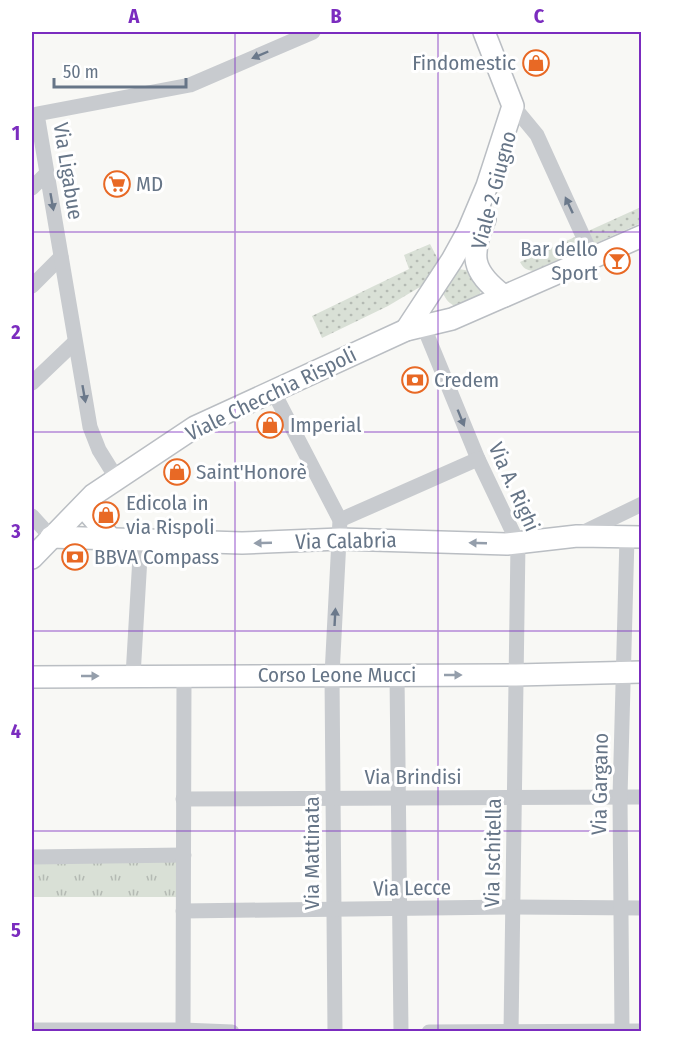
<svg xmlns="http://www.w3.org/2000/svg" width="673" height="1063" font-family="'Fira Sans Condensed',sans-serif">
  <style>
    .grass { fill: url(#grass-tufts) }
    .garden { fill: url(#garden-dots) }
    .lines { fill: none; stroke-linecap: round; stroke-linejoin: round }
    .secondary-casing { stroke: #babec3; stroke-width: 24 }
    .street { stroke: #c8cbcf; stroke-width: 15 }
    .secondary { stroke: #fff; stroke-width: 21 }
    .oneway { fill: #6b798b }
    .oneway2 { fill: #949eab }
    .grid { fill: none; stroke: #7b2cbf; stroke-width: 1.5; stroke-opacity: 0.55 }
    .labels { text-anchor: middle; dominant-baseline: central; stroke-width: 6; stroke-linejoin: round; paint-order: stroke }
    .poi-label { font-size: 21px; fill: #667587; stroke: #fff; text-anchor: start }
    .street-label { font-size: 21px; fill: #667587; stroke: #fff }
    .neatline { fill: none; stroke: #7b2cbf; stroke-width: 2 }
    .grid-label { font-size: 20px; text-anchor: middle; font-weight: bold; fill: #7b2cbf }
  </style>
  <defs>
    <pattern id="grass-tufts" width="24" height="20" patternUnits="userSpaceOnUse" patternTransform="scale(1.5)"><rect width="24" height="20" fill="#d9e0d6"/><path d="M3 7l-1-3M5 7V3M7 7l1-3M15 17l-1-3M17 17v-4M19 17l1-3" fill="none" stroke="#b4bab3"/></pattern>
    <pattern id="garden-dots" width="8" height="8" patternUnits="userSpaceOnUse" patternTransform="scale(1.5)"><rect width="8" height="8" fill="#d9e0d6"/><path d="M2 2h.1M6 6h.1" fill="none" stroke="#b4bab3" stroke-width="1.8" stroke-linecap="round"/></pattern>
  </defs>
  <rect width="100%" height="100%" fill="#f8f8f5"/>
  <!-- grass -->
  <rect class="grass" x="32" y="861" width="150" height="36"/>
  <!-- garden -->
  <g class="garden">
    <path d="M641,207v16l-108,48c-7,-1 -10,-3 -13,-9z"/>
    <path d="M430,244l10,19 -15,21 -37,22 -66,32 -10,-22 97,-47 -5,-14z"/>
    <path d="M459,269l11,2c8,10 14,13 9,27l-23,9c-7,-4 -10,-7 -13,-14z"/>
  </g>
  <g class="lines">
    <!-- secondary casing -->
    <g class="secondary-casing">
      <g id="secondary">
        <path d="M485,219c-15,37 -14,52 19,77"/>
        <path d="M406,330l46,-70 16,-29 19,-45 26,-80 -29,-74"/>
        <path d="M83,506l28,33"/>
        <path d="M51,537l191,6 98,-4 167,5 70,-8 65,1"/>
        <path d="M32,558l61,-63 102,-68 211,-97 46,-11 190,-83"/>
        <path d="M32,677l484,-2 126,-3"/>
      </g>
    </g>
    <!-- street -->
    <g class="street">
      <path d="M513,106l24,29 56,123"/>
      <path d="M32,188l15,-15"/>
      <path d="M32,286l29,-29"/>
      <path d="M423,325l55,134 40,84 -7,489"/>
      <path d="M32,383l43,-41"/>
      <path d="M273,391l67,129 -8,155 3,357"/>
      <path d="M117,479l-18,-29 -9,-23 -53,-313 153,-29 123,-53"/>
      <path d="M32,516l19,21"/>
      <path d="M340,520l138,-61"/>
      <path d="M580,534l62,-30"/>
      <path d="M397,675l4,357"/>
      <path d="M133,676l8,-136"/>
      <path d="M183,799l459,-2"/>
      <path d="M32,857l152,-2"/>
      <path d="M183,911l330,-4 129,1"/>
      <path d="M32,1030h151l49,2"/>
      <path d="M183,1032l1,-356"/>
      <path d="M429,1032l213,-1"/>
      <path d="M622,1032l-2,-235 7,-260"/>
    </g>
    <!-- secondary -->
    <use href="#secondary" class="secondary"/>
  </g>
  <!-- one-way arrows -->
  <defs><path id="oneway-solid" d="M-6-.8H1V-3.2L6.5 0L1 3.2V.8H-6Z" transform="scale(1.5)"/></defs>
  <g class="oneway">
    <use href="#oneway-solid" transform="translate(260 55) rotate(157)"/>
    <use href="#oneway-solid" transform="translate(52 202) rotate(80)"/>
    <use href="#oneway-solid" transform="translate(569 205) rotate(-115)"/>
    <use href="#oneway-solid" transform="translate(84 394) rotate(80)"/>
    <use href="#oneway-solid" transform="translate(461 418) rotate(68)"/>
    <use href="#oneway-solid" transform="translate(335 617) rotate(-87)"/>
  </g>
  <g class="oneway2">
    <use href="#oneway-solid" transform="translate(263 543) rotate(178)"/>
    <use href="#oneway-solid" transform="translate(478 543) rotate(-178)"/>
    <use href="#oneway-solid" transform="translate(453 675)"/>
    <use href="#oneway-solid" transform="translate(90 676)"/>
  </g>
  <!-- grid -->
  <path class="grid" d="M235,32v1000M438,32v1000M32,232h610M32,432h610M32,631h610M32,831h610"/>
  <!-- icons -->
  <defs>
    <g id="shop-ring" transform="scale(1.35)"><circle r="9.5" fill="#fff" stroke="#e86925" stroke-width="1.5"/><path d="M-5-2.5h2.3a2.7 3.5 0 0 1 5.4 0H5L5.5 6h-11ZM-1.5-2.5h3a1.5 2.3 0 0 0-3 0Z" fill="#e86925"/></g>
    <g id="supermarket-ring" transform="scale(1.35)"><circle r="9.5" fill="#fff" stroke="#e86925" stroke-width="1.5"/><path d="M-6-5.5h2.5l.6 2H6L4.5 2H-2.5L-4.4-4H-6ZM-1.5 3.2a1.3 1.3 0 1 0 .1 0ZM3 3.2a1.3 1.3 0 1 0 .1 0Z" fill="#e86925"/></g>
    <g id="bar-ring" transform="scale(1.35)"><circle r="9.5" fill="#fff" stroke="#e86925" stroke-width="1.5"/><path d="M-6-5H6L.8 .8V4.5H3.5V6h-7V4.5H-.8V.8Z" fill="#e86925"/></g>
    <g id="bank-ring" transform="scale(1.35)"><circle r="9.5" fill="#fff" stroke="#e86925" stroke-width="1.5"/><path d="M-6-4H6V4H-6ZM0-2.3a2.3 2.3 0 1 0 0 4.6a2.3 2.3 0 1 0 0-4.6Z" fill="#e86925"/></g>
  </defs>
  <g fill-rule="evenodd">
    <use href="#shop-ring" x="536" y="63"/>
    <use href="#supermarket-ring" x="117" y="184"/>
    <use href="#bar-ring" x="617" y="261"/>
    <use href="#bank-ring" x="415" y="380"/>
    <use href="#shop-ring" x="270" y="425"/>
    <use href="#shop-ring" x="177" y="472"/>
    <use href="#shop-ring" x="106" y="515"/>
    <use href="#bank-ring" x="75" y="557"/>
  </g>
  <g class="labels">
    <!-- poi labels -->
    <g class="poi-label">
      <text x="516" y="63" text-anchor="end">Findomestic</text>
      <text x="136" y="184">MD</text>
      <text x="598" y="249" text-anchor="end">Bar dello<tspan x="598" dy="24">Sport</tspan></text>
      <text x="434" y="380">Credem</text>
      <text x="290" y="425">Imperial</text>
      <text x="196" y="472">Saint'Honorè</text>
      <text x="126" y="503">Edicola in<tspan x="126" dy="24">via Rispoli</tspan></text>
      <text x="94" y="557">BBVA Compass</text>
    </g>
    <!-- street labels -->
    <g class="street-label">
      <text transform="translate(68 171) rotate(81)">Via Ligabue</text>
      <text transform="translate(494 190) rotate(-75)">Viale 2 Giugno</text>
      <text transform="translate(271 394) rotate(-26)">Viale Checchia Rispoli</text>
      <text transform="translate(514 487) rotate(66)">Via A. Righi</text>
      <text transform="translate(346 541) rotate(-1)">Via Calabria</text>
      <text x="337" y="675">Corso Leone Mucci</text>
      <text x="413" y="777">Via Brindisi</text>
      <text transform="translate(600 784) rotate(-89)">Via Gargano</text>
      <text transform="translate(312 853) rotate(-90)">Via Mattinata</text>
      <text transform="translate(493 853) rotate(-89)">Via Ischitella</text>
      <text transform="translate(412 888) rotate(-1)">Via Lecce</text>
    </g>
  </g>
  <!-- border -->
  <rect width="673" height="1063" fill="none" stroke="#ffffff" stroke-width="66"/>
  <!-- scale -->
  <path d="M54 78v9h132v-9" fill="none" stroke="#667587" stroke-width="3"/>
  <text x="63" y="78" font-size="18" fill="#667587" stroke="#ffffff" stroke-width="4.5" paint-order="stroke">50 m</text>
  <rect x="33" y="33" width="607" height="997" class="neatline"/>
  <g class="grid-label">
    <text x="134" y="23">A</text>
    <text x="336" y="23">B</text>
    <text x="539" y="23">C</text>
    <text x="16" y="140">1</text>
    <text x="16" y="339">2</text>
    <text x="16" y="538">3</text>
    <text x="16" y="738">4</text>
    <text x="16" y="937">5</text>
  </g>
</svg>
